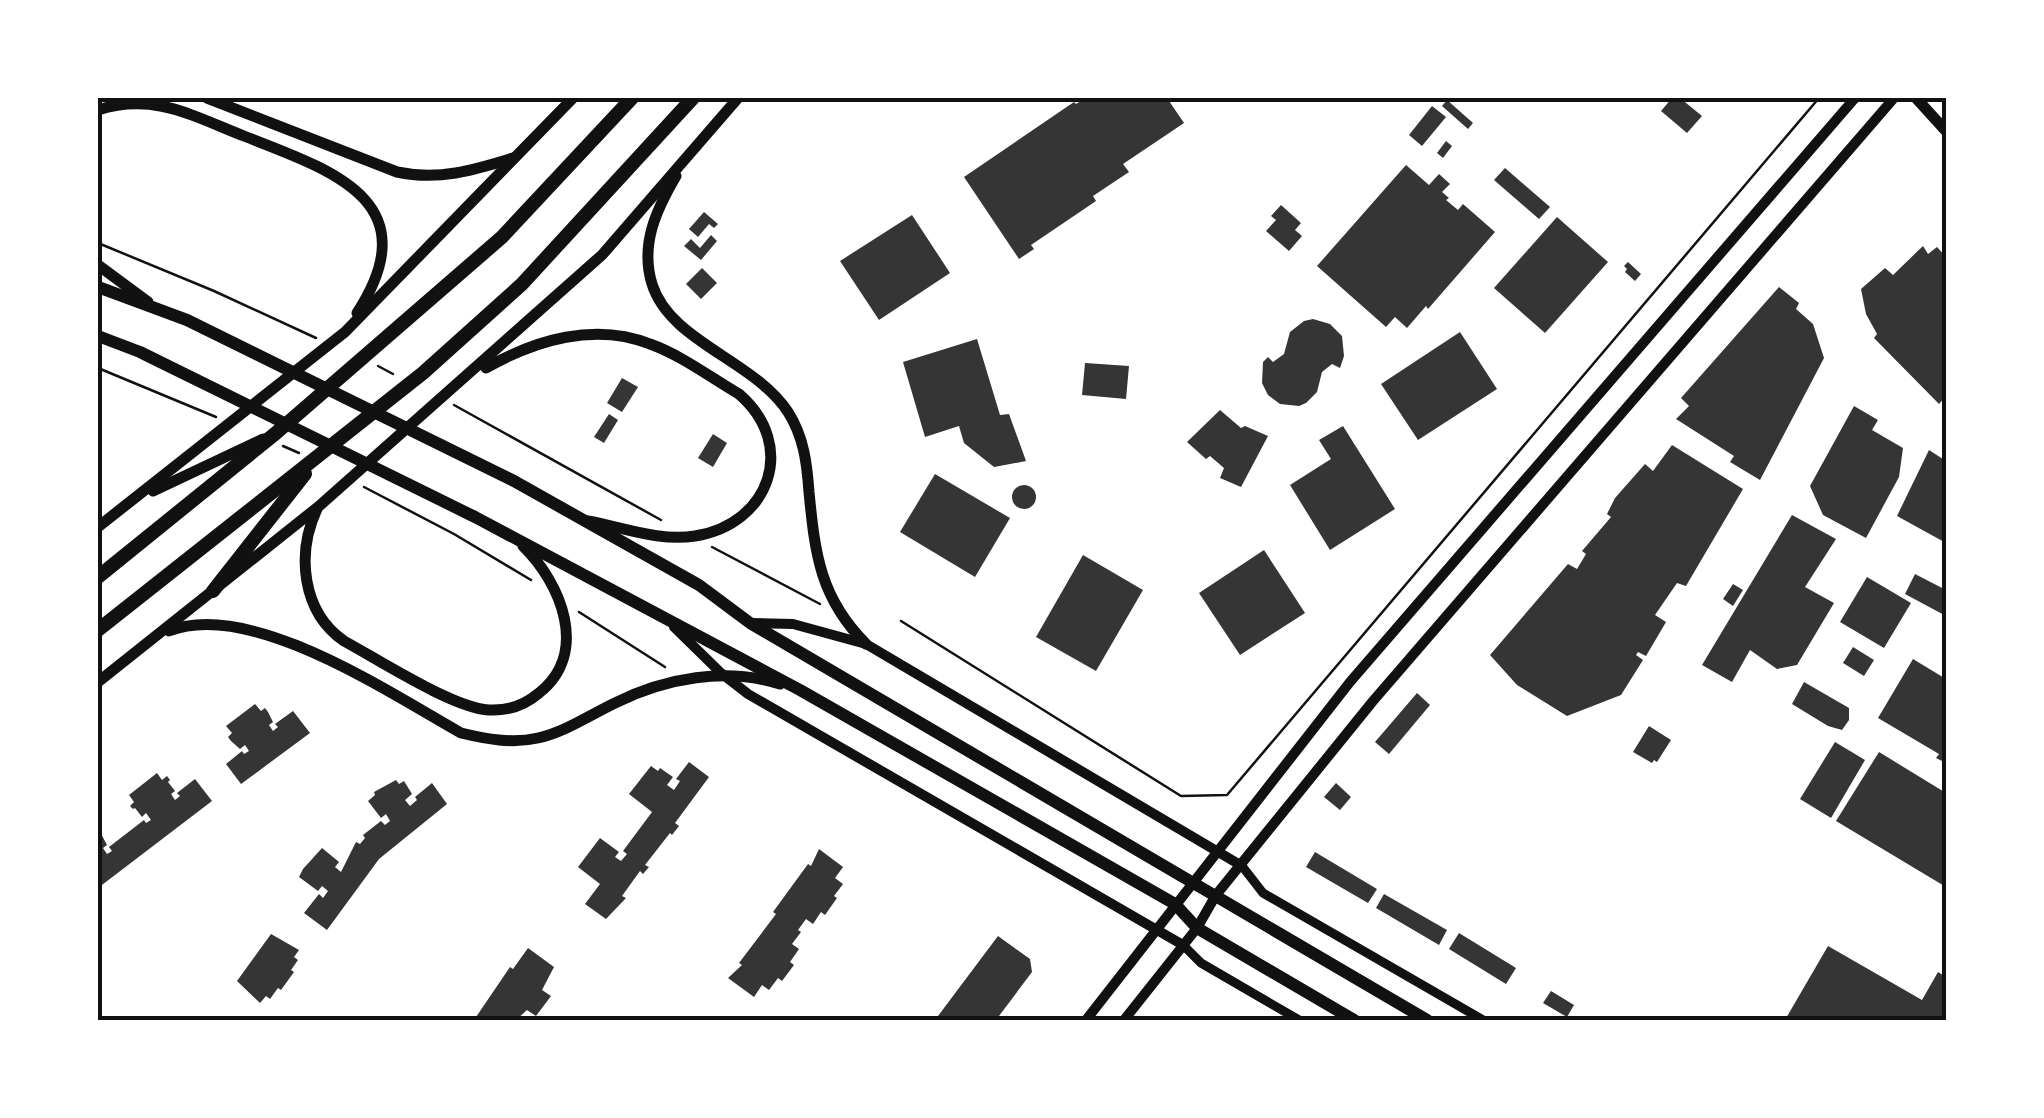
<svg xmlns="http://www.w3.org/2000/svg" width="2044" height="1118" font-family="Poppins,sans-serif">
  <style>
    .building { fill: #353535 }
    .lines { fill: none; stroke-linecap: round; stroke-linejoin: round }
    .path { stroke: #111; stroke-width: 2.5 }
    .minor { stroke: #111; stroke-width: 9 }
    .tertiary { stroke: #111; stroke-width: 10 }
    .secondary { stroke: #111; stroke-width: 11 }
    .primary { stroke: #111; stroke-width: 12 }
    .trunk { stroke: #111; stroke-width: 14 }
    .neatline { fill: none; stroke: #111; stroke-width: 4 }
  </style>
  <rect width="100%" height="100%" fill="#fff"/>
  <!-- building -->
  <g class="building">
    <path d="M1086,98h81l17,25 -61,41 6,8 -36,24 3,5 -65,44 3,4 -15,10 -55,-82 110,-75 2,2z"/>
    <path d="M1672,98h8l22,18 -15,17 -26,-22z"/>
    <path d="M1447,100l26,23 -5,6 -26,-23z"/>
    <path d="M1432,106l14,11 -24,29 -13,-11z"/>
    <path d="M1446,141l6,5 -9,12 -6,-5z"/>
    <path d="M1406,165l23,20 10,-11 11,10 -8,8 7,6 -3,2 12,10 5,-6 32,28 -67,77 -2,-3 -19,22 -12,-11 -9,10 -69,-61z"/>
    <path d="M1505,168l45,39 -11,12 -45,-39z"/>
    <path d="M1281,205l20,18 -6,7 7,6 -13,15 -23,-20 10,-11 -5,-4z"/>
    <path d="M704,212l14,12 -4,4 -5,-4 -11,13 -9,-8z"/>
    <path d="M912,215l38,58 -71,47 -39,-59z"/>
    <path d="M1557,217l51,45 -63,71 -51,-45z"/>
    <path d="M711,235l6,6 -16,19 -17,-14 7,-7 9,9z"/>
    <path d="M1923,246l5,8 9,-7 9,10v139l-7,8 -65,-66 3,-4 -11,-20 -5,-25 24,-21 8,7z"/>
    <path d="M1628,262l13,12 -6,7 -10,-9 2,-3 -3,-3z"/>
    <path d="M702,268l15,15 -16,16 -15,-15z"/>
    <path d="M1779,287l20,16 -3,6 17,15 11,34 -64,122 -30,-18 4,-6 -58,-37 13,-13 -8,-8z"/>
    <path d="M1313,319l17,5 12,12 2,20 -4,12 -8,-4 -10,8 -5,20 -11,11 -7,3 -19,-2 -12,-9 -6,-12 1,-21 5,-5 5,5 11,-8 6,-22 14,-11z"/>
    <path d="M1460,332l37,57 -79,51 -37,-56z"/>
    <path d="M977,339l23,76 9,-1 17,47 -32,6 -30,-24 -5,-17 -34,11 -22,-75z"/>
    <path d="M1085,363l44,3 -3,33 -44,-4z"/>
    <path d="M622,378l16,9 -16,25 -15,-9z"/>
    <path d="M1854,406l24,14 -6,10 31,18 -4,29 -33,61 -43,-23 -13,-29z"/>
    <path d="M1220,410l21,18 4,-2 23,10 -27,51 -21,-9 4,-10 -14,-12 -4,3 -19,-17z"/>
    <path d="M609,414l9,6 -14,23 -10,-6z"/>
    <path d="M1343,426l52,83 -65,41 -40,-65 41,-26 -12,-19z"/>
    <path d="M713,434l14,9 -14,24 -15,-9z"/>
    <path d="M1672,445l71,44 -57,97 -9,-3 -22,32 11,7 -20,34 -8,-4 -2,3 7,5 -22,35 -54,21 -50,-31 -27,-30 78,-91 9,5 9,-15 -4,-3 29,-34 -4,-3 8,-16 30,-34 8,7z"/>
    <path d="M1929,450l17,11v82l-49,-27z"/>
    <path d="M935,474l75,44 -35,59 -75,-45z"/>
    <circle cx="1024" cy="497" r="12"/>
    <path d="M1792,515l44,24 -31,48 29,16 -37,62 -20,4 -27,-19 -18,32 -30,-17z"/>
    <path d="M1264,550l41,63 -65,42 -41,-62z"/>
    <path d="M1083,555l60,35 -47,81 -60,-34z"/>
    <path d="M1915,574l31,16v26l-41,-22z"/>
    <path d="M1867,577l44,26 -27,45 -44,-26z"/>
    <path d="M1733,584l10,6 -10,16 -10,-7z"/>
    <path d="M1853,647l21,13 -10,16 -21,-13z"/>
    <path d="M1913,659l33,20v84l-10,-5 3,-4 -61,-36z"/>
    <path d="M1804,682l45,26v12l-7,10 -14,-4 -36,-22z"/>
    <path d="M1417,693l13,12 -41,49 -14,-12z"/>
    <path d="M255,704l6,7 4,-3 3,4 5,10 -4,3 4,6 5,-4 -3,-3 18,-13 17,22 -69,51 -15,-20 16,-13 2,3 5,-3 -4,-6 -5,4 -9,-8 -3,-4 4,-4 -6,-7z"/>
    <path d="M1649,726l22,14 -14,22 -3,-2 -2,3 -19,-11z"/>
    <path d="M1835,742l30,18 -34,58 -31,-19z"/>
    <path d="M1879,752l67,41v94l-110,-66z"/>
    <path d="M689,762l20,15 -34,46 4,3 -7,9 -2,-2 -25,32 4,2 -6,7 -3,-3 -18,25 4,2 -20,21 -21,-15 15,-20 -22,-17 22,-29 19,14 -4,5 6,4 6,-7 -4,-3 29,-39 -23,-18 22,-28 7,5 2,-3 13,9 -6,8 7,5 6,-9 -4,-2z"/>
    <path d="M157,773l5,7 5,-4 3,4 -2,2 7,9 -4,3 4,6 5,-4 -3,-3 18,-14 17,22 -114,87v-60l9,17 -4,3 4,6 5,-3 -3,-4 35,-27 2,3 5,-3 -5,-7 -4,4 -7,-9 -2,1 -3,-3 4,-4 -5,-7z"/>
    <path d="M396,780l3,4 5,-3 8,13 -7,6 5,6 7,-6 -2,-3 17,-14 15,21 -68,55 -52,71 -23,-17 15,-19 4,4 5,-7 -6,-5 -4,5 -19,-14 4,-8 19,-21 17,14 -4,5 6,5 15,-30 4,2 5,-6 -2,-3 18,-14 4,4 5,-4 -4,-7 -5,4 -13,-17 7,-6 -1,-3z"/>
    <path d="M1336,783l15,14 -11,13 -16,-13z"/>
    <path d="M819,849l24,18 -8,11 8,6 -9,12 3,2 -12,17 -4,-3 -8,12 -7,-5 -8,11 3,2 -9,12 7,5 -9,13 4,3 -12,16 -4,-3 -9,12 -7,-5 -8,12 -26,-19 14,-13 -3,-2 37,-49 -3,-2 35,-48 3,2z"/>
    <path d="M1315,852l62,37 -9,14 -62,-36z"/>
    <path d="M1384,894l63,36 -8,15 -63,-37z"/>
    <path d="M1459,933l57,35 -10,16 -57,-35z"/>
    <path d="M271,934l28,16 -5,7 4,3 -7,10 3,2 -13,18 -3,-2 -8,11 -4,-3 -6,7 -23,-22z"/>
    <path d="M998,936l32,23 2,13 -36,48h-61z"/>
    <path d="M1828,946l94,54 16,-28 8,5v43h-161z"/>
    <path d="M528,948l26,19 -12,23 9,6 -15,20 -9,-6 -11,10h-42l36,-53 3,2z"/>
    <path d="M1551,991l23,14 -7,12 -24,-14z"/>
  </g>
  <g class="lines">
    <!-- path -->
    <g class="path">
      <path d="M98,243l116,48 102,47"/>
      <path d="M378,366l15,8"/>
      <path d="M98,368l118,49"/>
      <path d="M454,405l207,115"/>
      <path d="M283,446l16,7"/>
      <path d="M364,487l90,47 77,46"/>
      <path d="M712,547l108,57"/>
      <path d="M579,612l86,55"/>
      <path d="M901,621l280,175 46,-1 592,-697"/>
    </g>
    <!-- minor -->
    <g class="minor">
      <path d="M1242,866l21,27 220,127"/>
      <path d="M1183,945l18,18 98,57"/>
    </g>
    <!-- tertiary -->
    <g class="tertiary">
      <path d="M751,623l42,1 73,20 376,222"/>
      <path d="M674,627l47,46 27,21 435,251"/>
      <path d="M1086,1020l264,-338 505,-584"/>
      <path d="M1124,1020l73,-92 19,-33 157,-194 521,-603"/>
    </g>
    <!-- secondary -->
    <g class="secondary">
      <path d="M207,98l190,74c42,9 77,-2 116,-14"/>
      <path d="M1916,98l30,33"/>
      <path d="M98,110c55,-18 95,6 146,26 87,34 186,65 113,177"/>
      <path d="M676,176c-20,34 -36,69 -24,108 18,58 102,76 136,128 16,25 19,52 21,80 6,62 11,106 57,152"/>
      <path d="M98,265l50,37"/>
      <path d="M486,368c49,-28 109,-46 164,-24 31,11 60,33 89,50 59,51 31,130 -44,142 -35,6 -73,-9 -107,-15"/>
      <path d="M153,491l110,-52"/>
      <path d="M317,509c-21,45 -15,103 27,132 35,19 109,67 145,69 19,1 36,-5 50,-17 51,-40 22,-110 -16,-147"/>
      <path d="M98,527l247,-195 228,-234"/>
      <path d="M169,631c82,-32 222,63 292,102 25,6 51,11 77,5 27,-6 52,-23 77,-35 50,-25 111,-36 165,-19"/>
      <path d="M98,682l220,-175 284,-252 136,-157"/>
    </g>
    <!-- primary -->
    <g class="primary">
      <path d="M98,287l89,33 327,161 185,104 51,38 677,397"/>
      <path d="M98,336l42,16 335,165 325,173 375,214 22,24 157,92"/>
    </g>
    <!-- trunk -->
    <g class="trunk">
      <path d="M98,577l178,-144 226,-196 130,-139"/>
      <path d="M213,591l92,-117"/>
      <path d="M98,630l325,-257 99,-89 171,-186"/>
    </g>
  </g>
  <!-- border -->
  <rect width="2044" height="1118" fill="none" stroke="#ffffff" stroke-width="200"/>
  <rect x="100" y="100" width="1844" height="918" class="neatline"/>
</svg>
